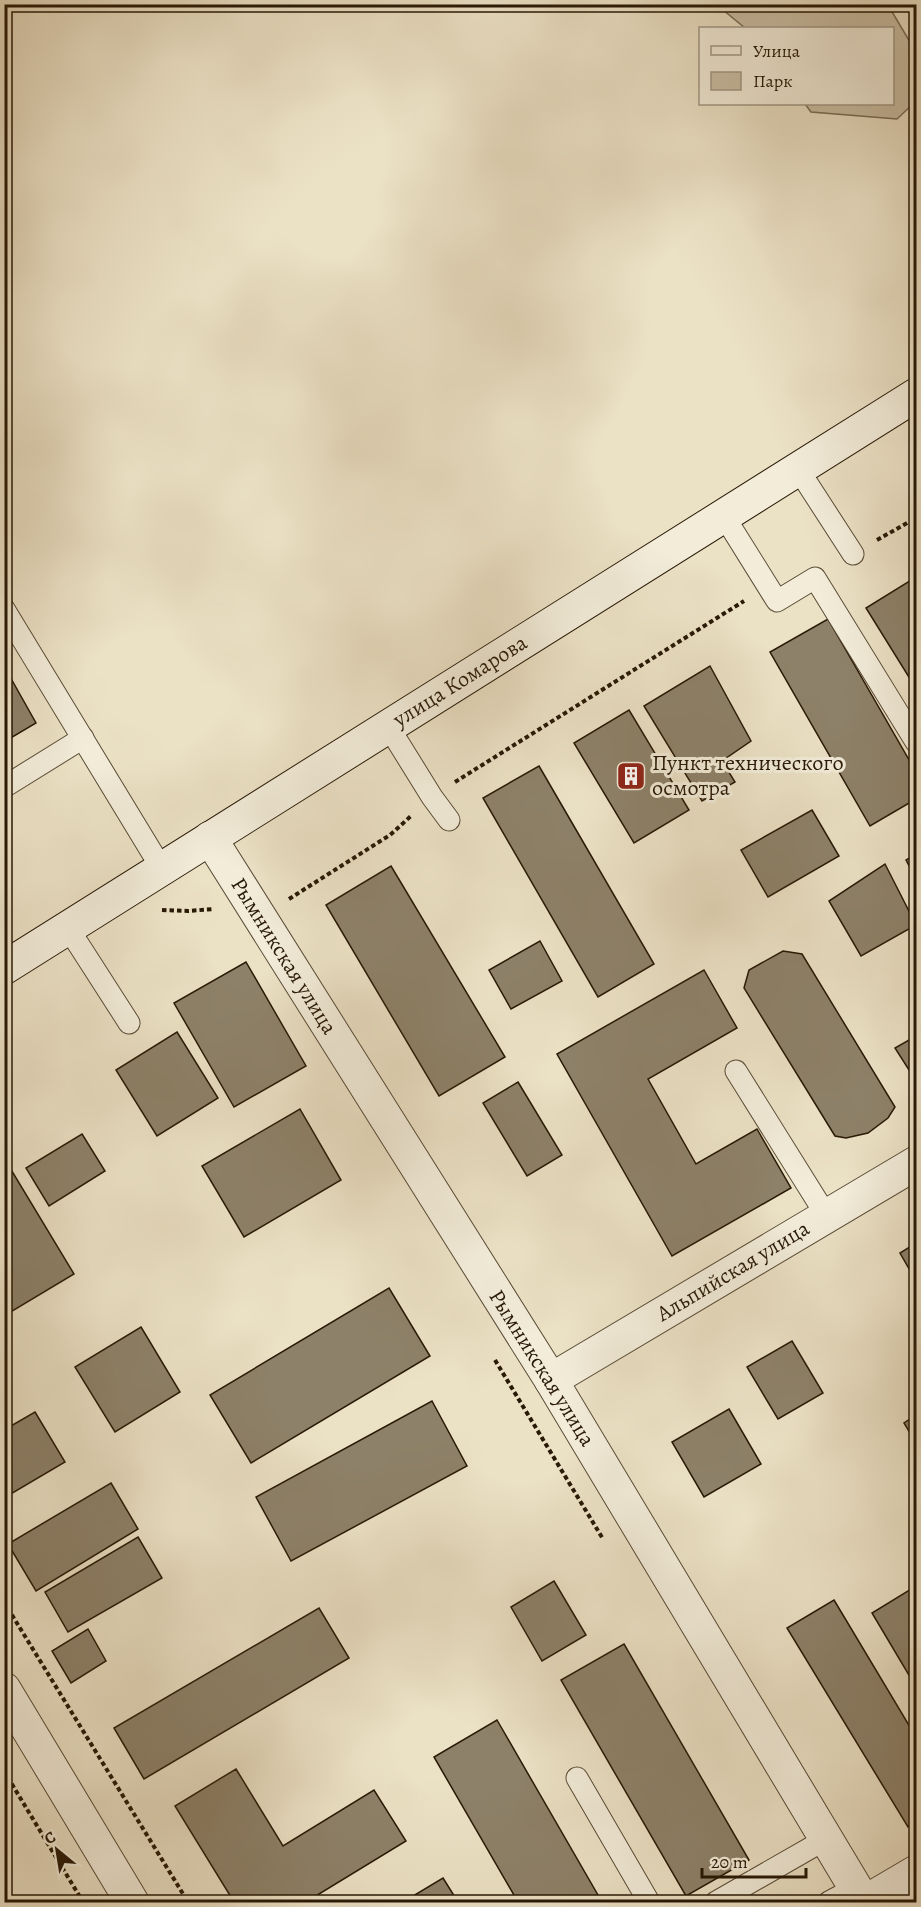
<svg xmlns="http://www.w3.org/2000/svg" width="921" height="1907" font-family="Alegreya,serif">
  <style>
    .green { fill: #cabfa5; stroke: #796c56; stroke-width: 1.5 }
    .building { fill: #8d8169; stroke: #281906; stroke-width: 1.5 }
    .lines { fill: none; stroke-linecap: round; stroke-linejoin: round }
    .lane-casing { stroke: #594b36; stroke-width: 23 }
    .street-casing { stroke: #594b36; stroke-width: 35 }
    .secondary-casing { stroke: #281906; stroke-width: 35 }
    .path { stroke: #281906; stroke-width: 4; stroke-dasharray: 4.5 3; stroke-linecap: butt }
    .lane { stroke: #f2ecd9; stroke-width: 21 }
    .street { stroke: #f2ecd9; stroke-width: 33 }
    .secondary { stroke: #f2ecd9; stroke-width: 33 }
    .labels { text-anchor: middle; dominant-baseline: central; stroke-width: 6; stroke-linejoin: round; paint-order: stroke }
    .street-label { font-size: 22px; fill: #281906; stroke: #f2ecd9 }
    .poi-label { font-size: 22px; fill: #281906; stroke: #f2ecd9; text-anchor: start }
  </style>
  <rect width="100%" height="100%" fill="#ebe1c5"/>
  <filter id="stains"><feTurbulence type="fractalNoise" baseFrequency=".00333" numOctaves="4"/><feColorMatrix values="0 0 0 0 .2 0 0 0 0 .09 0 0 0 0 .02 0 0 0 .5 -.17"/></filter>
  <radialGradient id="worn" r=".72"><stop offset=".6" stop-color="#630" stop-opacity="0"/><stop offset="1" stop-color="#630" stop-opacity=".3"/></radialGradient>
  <!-- green -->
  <path class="green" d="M717,5h171l28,47v49l-19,18 -86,-7 -6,-8h87v-76h-147z"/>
  <!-- building -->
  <g class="building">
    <path d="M916,577v103l-4,2 -46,-74z"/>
    <path d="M828,619l88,153v27l-46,27 -100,-174z"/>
    <path d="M4,666l32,57 -32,19z"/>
    <path d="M710,666l41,75 -29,20 13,21 -33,19 -58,-95z"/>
    <path d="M629,710l60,100 -55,33 -60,-100z"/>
    <path d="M539,766l115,198 -56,33 -115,-199z"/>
    <path d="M812,810l27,46 -71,41 -27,-47z"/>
    <path d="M916,854v25l-10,-19z"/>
    <path d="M885,864l31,61 -55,31 -32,-55z"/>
    <path d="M391,866l114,191 -66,39 -113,-191z"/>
    <path d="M540,941l22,40 -51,28 -22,-39z"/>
    <path d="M783,951l19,3 93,153 -7,11 -20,15 -22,5 -11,-2 -91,-148 5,-18z"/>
    <path d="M246,962l60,104 -72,41 -60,-104z"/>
    <path d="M704,970l33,58 -89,51 48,85 61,-35 34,59 -119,68 -115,-202z"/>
    <path d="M177,1032l41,66 -61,38 -41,-66z"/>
    <path d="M916,1036v45l-21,-33z"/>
    <path d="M518,1082l44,73 -35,21 -44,-73z"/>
    <path d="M300,1109l41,71 -97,57 -42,-71z"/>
    <path d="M82,1134l23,37 -56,35 -23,-38z"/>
    <path d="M4,1158l70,116 -70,42z"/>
    <path d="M916,1243v38l-16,-28z"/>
    <path d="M389,1288l41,68 -179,107 -41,-68z"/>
    <path d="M141,1327l39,65 -65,40 -40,-65z"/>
    <path d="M792,1341l31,52 -45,26 -31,-52z"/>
    <path d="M432,1401l35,65 -176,95 -35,-64z"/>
    <path d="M729,1409l32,55 -57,33 -32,-55z"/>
    <path d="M35,1412l30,50 -61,36v-68z"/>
    <path d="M916,1415v28l-12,-20z"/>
    <path d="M111,1483l27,46 -102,62 -28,-47z"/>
    <path d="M138,1537l24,41 -94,54 -23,-40z"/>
    <path d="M554,1581l32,54 -44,26 -31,-54z"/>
    <path d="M916,1586v101l-44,-74z"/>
    <path d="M834,1600l82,137v85l-8,5 -121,-199z"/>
    <path d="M319,1608l30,50 -205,121 -30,-51z"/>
    <path d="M88,1629l18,32 -35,22 -19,-32z"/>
    <path d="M624,1644l125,216 -63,36 -125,-216z"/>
    <path d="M497,1720l105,182h-84l-84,-145z"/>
    <path d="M236,1769l47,77 91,-56 32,51 -100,61h-72l-59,-96z"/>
    <path d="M443,1878l15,24h-55z"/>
  </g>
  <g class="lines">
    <!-- lane casing -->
    <g class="lane-casing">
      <g id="lane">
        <path d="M798,469l55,85"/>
        <path d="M724,516l53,85 38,-23 101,164"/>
        <path d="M4,609l158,260"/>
        <path d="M388,726l44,71 17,23"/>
        <path d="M4,787l79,-49"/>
        <path d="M68,928l61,95"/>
        <path d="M736,1071l90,144"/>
        <path d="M577,1778l72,124"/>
        <path d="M716,1902l110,-63"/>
        <path d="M829,1902l26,-14"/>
      </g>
    </g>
    <!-- street casing -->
    <g class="street-casing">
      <g id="street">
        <path d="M210,838l341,542 313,522"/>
        <path d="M551,1380l365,-217"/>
        <path d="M4,1689l128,213"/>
        <path d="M865,1902l51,-30"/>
      </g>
    </g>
    <!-- secondary casing -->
    <g class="secondary-casing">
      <path id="secondary" d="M4,968l912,-573"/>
    </g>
    <!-- path -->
    <g class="path">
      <path d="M877,540l39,-22"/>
      <path d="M455,782l289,-181"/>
      <path d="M289,899l101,-64 21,-19"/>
      <path d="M162,910l26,1 26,-2"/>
      <path d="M495,1360l108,179"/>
      <path d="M4,1602l184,300"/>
      <path d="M4,1771l79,131"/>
    </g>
    <!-- lane -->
    <use href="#lane" class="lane"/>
    <!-- street -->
    <use href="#street" class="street"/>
    <!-- secondary -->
    <use href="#secondary" class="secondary"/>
  </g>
  <!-- icons -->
  <defs>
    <g id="building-square" transform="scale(1.5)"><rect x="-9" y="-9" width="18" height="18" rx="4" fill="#8f2418" stroke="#f2ecd9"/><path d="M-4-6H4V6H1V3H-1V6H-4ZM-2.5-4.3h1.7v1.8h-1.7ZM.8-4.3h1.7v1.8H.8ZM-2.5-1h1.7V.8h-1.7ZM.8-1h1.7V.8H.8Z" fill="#fff"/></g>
  </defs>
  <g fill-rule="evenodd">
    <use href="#building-square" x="631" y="776"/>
  </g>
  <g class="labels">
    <!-- street labels -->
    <g class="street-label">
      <text transform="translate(460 681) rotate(-32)">улица Комарова</text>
      <text transform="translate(284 956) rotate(58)">Рымникская улица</text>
      <text transform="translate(733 1271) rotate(-31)">Альпийская улица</text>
      <text transform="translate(542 1368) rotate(58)">Рымникская улица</text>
    </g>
    <!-- poi labels -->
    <g class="poi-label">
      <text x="652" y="763">Пункт технического<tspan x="652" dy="25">осмотра</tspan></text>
    </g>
  </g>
  <!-- margin -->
  <rect width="921" height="1907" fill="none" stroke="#ebe1c5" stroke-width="24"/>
  <rect x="6" y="6" width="909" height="1895" fill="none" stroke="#281906" stroke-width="3"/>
  <rect x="12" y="12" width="897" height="1883" fill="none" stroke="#281906" stroke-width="1.5"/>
  <!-- legend -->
  <rect x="699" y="27" width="195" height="78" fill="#f2ecd9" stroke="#a19885" stroke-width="1.5"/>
  <rect x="711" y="46" width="30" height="9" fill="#f2ecd9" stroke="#a19885" stroke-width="1.5"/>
  <text x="753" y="57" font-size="18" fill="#281906">Улица</text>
  <rect x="711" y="72" width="30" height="18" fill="#cabfa5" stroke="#a19885" stroke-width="1.5"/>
  <text x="753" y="87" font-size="18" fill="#281906">Парк</text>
  <!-- north arrow -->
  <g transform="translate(57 1850) rotate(330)" stroke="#f2ecd9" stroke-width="4.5" paint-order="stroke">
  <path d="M0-4.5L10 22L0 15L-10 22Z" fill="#281906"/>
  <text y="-9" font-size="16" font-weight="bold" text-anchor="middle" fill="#281906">С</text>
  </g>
  <!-- scale -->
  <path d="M702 1868v9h104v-9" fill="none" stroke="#281906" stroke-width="3"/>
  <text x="711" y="1868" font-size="18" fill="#281906" stroke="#f2ecd9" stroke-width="4.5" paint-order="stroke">20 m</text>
  <rect width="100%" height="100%" filter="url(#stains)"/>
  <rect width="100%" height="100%" fill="url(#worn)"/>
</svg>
